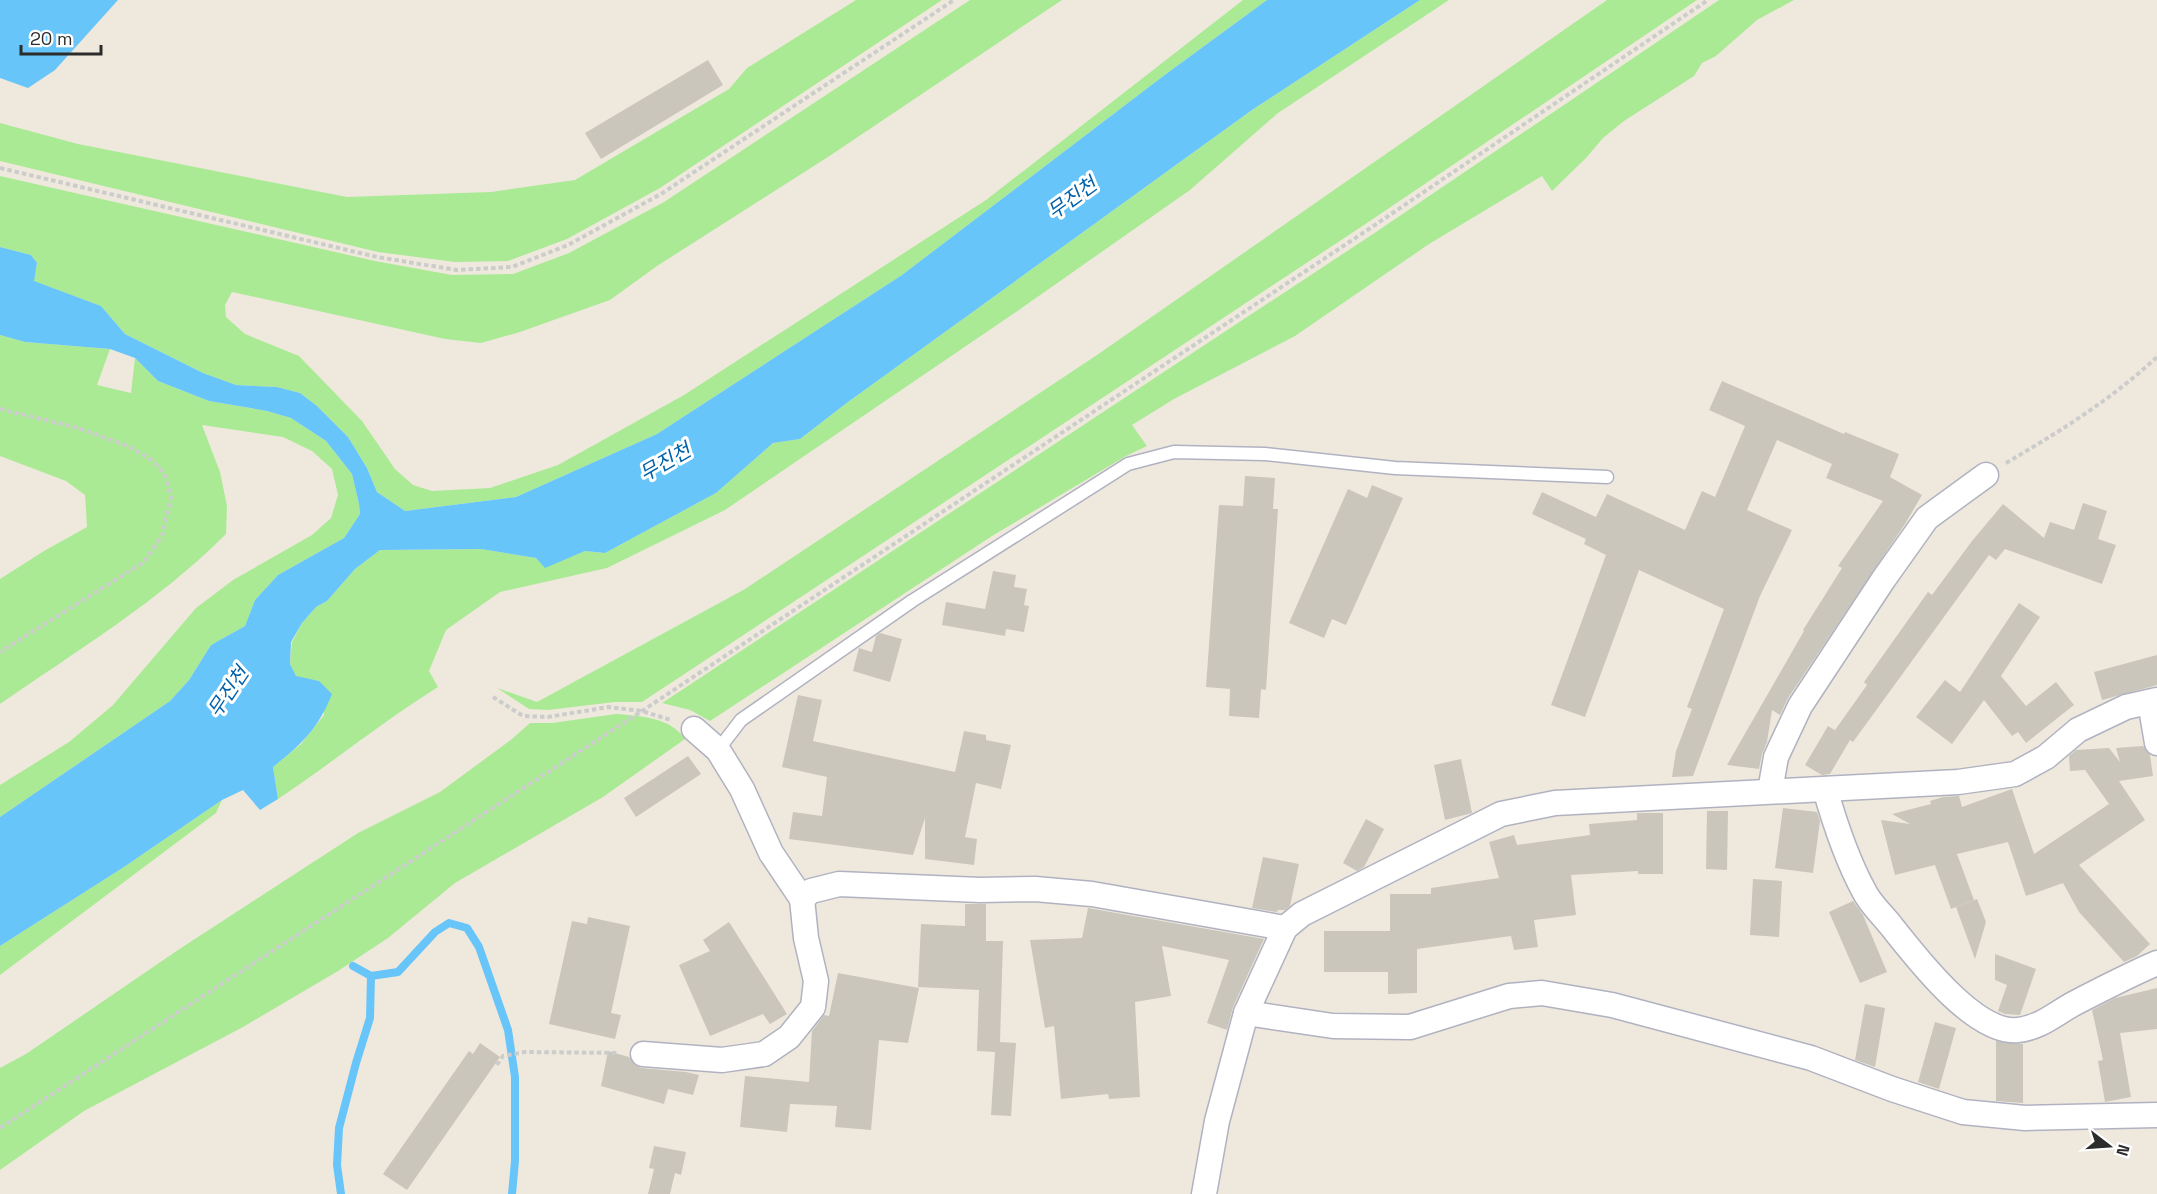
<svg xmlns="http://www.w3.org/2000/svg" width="2157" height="1194" font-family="'Space Grotesk','Noto Sans KR',sans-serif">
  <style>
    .green { fill: #aaea95 }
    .water { fill: #67c5f9 }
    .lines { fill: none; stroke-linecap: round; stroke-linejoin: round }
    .stream { stroke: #67c5f9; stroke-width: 8 }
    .building { fill: #cac6bc }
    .lane-casing { stroke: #b1b2c1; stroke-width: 15 }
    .street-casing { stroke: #b1b2c1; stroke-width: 27 }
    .path { stroke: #ccc; stroke-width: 4; stroke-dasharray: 4.5 3; stroke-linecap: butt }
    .lane { stroke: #fff; stroke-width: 12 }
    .street { stroke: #fff; stroke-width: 24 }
    .labels { text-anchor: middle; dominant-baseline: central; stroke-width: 6; stroke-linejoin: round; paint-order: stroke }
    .water-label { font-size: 20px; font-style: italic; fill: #0161aa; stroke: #fff }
  </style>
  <rect width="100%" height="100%" fill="#efe9dd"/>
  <!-- green -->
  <g class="green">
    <path d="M856,0h86l-282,188 -93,51 -59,22 -53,1 -77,-10 -378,-91v-38l78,21 269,53 144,-5 84,-12 154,-91 18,-21z"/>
    <path d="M970,0h92l-234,157 -171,109 -47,34 -90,32 -39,11 -36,-4 -213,-47 -7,13 1,12 19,17 54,22 63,65 33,48 18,16 19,6 58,-3 68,-23 126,-70 302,-195 257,-200h24l-101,74 -264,201 -245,159 -141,63 -111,14 -28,-19 -10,-24 -19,-31 -31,-31 -17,-13 -23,-6 -41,-2 -33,-12 -78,-39 -24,-28 -68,-25 4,-17 -6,-9 -31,-8v-71l375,85 77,14 61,-1 56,-21 95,-51z"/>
    <path d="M1420,0h29l-171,113 -88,77 -174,122 -291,198 -118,58 -107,24 -54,38 -17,41 9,16c-56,35 -106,76 -160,112l-5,-32 28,-23 23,-29 -5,-34 -23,-4 -6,-13 2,-22 10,-19 14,-16 11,-6 28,-32 25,-19 101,-1 55,9 9,9 40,-16 20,2 111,-60 57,-50 27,-4 48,-37 404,-292z"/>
    <path d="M1607,0h90l-330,223 -725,479h-27l-67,8 -19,-1 -32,-21 40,14 208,-113 352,-234z"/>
    <path d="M1719,0h75l-37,20 -41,36 -14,7 -8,13 -70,45 -21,17 -17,20 -34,33 -10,-15 -113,68 -134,92 -121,63 -42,26 15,21 -21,10 -134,80 -282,185 -20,-11 -28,-7 711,-469z"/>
    <path d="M0,335l25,7 85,7 -13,36 34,8 4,-35 23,23 51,20 58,10 24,7 35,23 26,33 7,30 1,10 -16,24 -66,37 -23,25 -10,26 -34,19 -22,35 -19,21 -170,116v-32l69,-43 44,-37 83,-97 37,-28 79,-45 19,-17 7,-23 -6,-26 -20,-18 -29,-14 -81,-12 18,47 7,34 -1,28c-64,65 -151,118 -226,170v-125l44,-28 43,-24 -2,-32 -19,-14 -66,-25z"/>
    <path d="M616,714c24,2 54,3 69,25l-82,58 -148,86 -67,55 -50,33 -95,56 -159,84 -84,59v-102l26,-14 152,-104 180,-117 82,-41 72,-53 18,-16h22z"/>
    <path d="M222,800l-6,13 -216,162v-29l124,-79z"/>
  </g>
  <!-- water -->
  <g class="water">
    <path d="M0,0h118l-63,70 -27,18 -28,-10z"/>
    <path d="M1267,0h153l-168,110 -404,292 -48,37 -27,4 -57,50 -111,60 -20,-2 -40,17 -9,-10 -55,-9 -101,1 -25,19 -28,32 -11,6 -14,16 -11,19 -1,22 6,12 23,5 13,13c-14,35 -30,50 -59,73l5,32 -18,11 -17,-20 -21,10 -98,67 -124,79v-129l170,-116 19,-21 22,-35 34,-19 10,-26 23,-25 66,-37 16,-24 -1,-10 -7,-30 -26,-33 -35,-23 -24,-7 -58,-10 -51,-20 -23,-23 -25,-9 -85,-7 -25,-7v-88l31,8 6,8 -3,18 67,25 24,28 78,39 33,12 41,2 23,6 17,13 31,31 19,31 10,24 28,19 111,-14 141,-63 245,-159 264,-201z"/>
  </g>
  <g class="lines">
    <!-- stream -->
    <g class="stream">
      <path d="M353,966l18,10 27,-4 37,-40 14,-9 18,5 12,19 29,83 7,47v84l-3,33"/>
      <path d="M341,1194l-4,-29 2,-37 17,-65 14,-45 1,-42"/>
    </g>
  </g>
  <!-- building -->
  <g class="building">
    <path d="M708,60l15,25 -122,74 -16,-26z"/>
    <path d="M1722,381l122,53 1,-2 54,22 -9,23 32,18 -17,29 -117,174 -8,17 -8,-5 -5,32 -5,12 -3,15 -32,-4 77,-134 -1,-1 39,-62 -4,-2 45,-65 -57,-23 6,-14 -55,-24 -30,70 45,20 -32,66 -67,180 -21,1 4,-26 16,-42 -5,-2 37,-98 -85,-39 -54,147 -34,-12 55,-150 -22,-11 2,-5 -54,-25 10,-22 54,25 11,-23 78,36 17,-39 13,6 30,-71 -36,-16z"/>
    <path d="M1245,476l30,2 -2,31h5l-12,181 -5,-1 -2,29 -30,-2 1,-27 -24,-2 13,-182 24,1z"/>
    <path d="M1372,485l31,13 -57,127 -14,-6 -8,19 -35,-15 59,-134 19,9z"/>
    <path d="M2083,503l24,8 -9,28 18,6 -14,39 -97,-35 -9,11 -7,-5 -136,187 -3,-2 -20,34 -8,1 -17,-10 23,-39 10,6 -3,-2 32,-45 -3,-3 64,-90 4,3 40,-54 31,-37 41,34 6,-16 24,8z"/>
    <path d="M993,571l23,4 -2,12 13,2 -3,16 5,1 -5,26 -18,-3 -1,7 -63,-11 4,-23 39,7z"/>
    <path d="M2019,603l21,14 -39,59 25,30 30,-24 18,23 -48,38 -8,-11 -6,4 -28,-36 -32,44 -36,-27 29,-37 15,12z"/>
    <path d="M880,633l22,6 -12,43 -37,-11 6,-23 13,4 4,-16z"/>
    <path d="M2157,655v30l-55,15 -8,-28z"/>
    <path d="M798,695l24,5 -9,41 142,31 9,-41 22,4v5l25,5 -10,44 -25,-6 -11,54 12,2 -3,26 -49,-6v-41l-12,37 -124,-16 4,-27 29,4 5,-39 -45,-10z"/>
    <path d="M2143,746l7,9 3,21 -34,5 26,39 -66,45 71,79 -13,12 -13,6 -45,-50 -16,-29 -37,13 -18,-54 -51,12 17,46 -23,9 -16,-44 -40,10 -14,-55 29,4 -18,-10 39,-10 -1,-3 13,-4 16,-1 3,11 50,-18 22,65 75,-50 -24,-34 -15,1 -1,-15 7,-6 33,-2 11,14 -4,-14z"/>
    <path d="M688,756l13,18 -65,43 -12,-19z"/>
    <path d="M1461,759l11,54 -27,7 -11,-55z"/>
    <path d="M1783,808l34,4 3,9 -7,52 -38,-5z"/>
    <path d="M1707,811h21l-1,59 -21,-1z"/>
    <path d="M1637,813h26v61h-25v-3l-67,4 5,40 -42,5 4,27 -24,3 -3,-14 -94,13v44l-29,1v-22h-64v-41h66v-37h41v-6l68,-10 -10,-36 25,-7 3,10 73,-10 -1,-11 48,-4z"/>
    <path d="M1366,819l18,10 -20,38 -7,4 -14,-8z"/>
    <path d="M1263,857l36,7 -9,42 -5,4h-7l-1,2 -25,-4z"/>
    <path d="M1753,879l29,2 -3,56 -29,-2z"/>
    <path d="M1977,899l9,23 -11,37 -19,-52z"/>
    <path d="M1853,901l10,14 24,57 -27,11 -31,-71z"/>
    <path d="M965,904h21v37h17l-3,101 16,1 -5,73 -20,-1 4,-63 -18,-1 2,-61 -61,-3 3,-63 44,2z"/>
    <path d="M1088,908l176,31 -31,68 -6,23 -20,-7 22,-63 -67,-14 9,50 -36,6 5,95 -31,2 -1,-5 -47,5 -7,-73 -9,2 -15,-88 52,-2z"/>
    <path d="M588,917l42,9 -19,87 10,2 -6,24 -66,-15 23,-103 15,3z"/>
    <path d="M729,922l58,92 -17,10 -7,-10 -53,22 -31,-71 31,-14 -7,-11z"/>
    <path d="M1995,954l41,15 -16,46 -15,-1 -7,-3 9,-26 -12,-5z"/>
    <path d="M838,973l81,15 -11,55 -29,-3 -8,90 -36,-3 2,-21 -47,-2 -3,28 -47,-5 5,-51 64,6 3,-51 12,-16 5,1z"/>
    <path d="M2157,988v41l-37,4 11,64 -26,5 -7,-41 5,-1 -11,-50 23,-12z"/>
    <path d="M1865,1004l20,4 -10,59 -20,-7z"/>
    <path d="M1935,1022l21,6 -17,61 -21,-7z"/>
    <path d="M1996,1041l27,3v59l-27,-2z"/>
    <path d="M480,1043l20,14 -93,133 -24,-16 86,-123 4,3z"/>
    <path d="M608,1051l21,6 6,8 6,3 45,4 13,3 -6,20 -25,-6 -4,15 -63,-18z"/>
    <path d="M654,1146l32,6 -5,23 -6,-2 -5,21h-22l6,-25 -5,-1z"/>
  </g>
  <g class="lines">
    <!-- lane casing -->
    <g class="lane-casing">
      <path id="lane" d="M718,750l23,-30 171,-119 216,-137 46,-12 91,2 130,14 212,9"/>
    </g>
    <!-- street casing -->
    <g class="street-casing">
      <g id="street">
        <path d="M2150,702l7,41"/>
        <path d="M694,729l24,21 24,39 29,64 31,46"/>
        <path d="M1825,789c10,35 21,69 39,102 6,13 19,24 28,36 24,30 83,108 126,103 22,-2 38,-17 57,-27 27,-14 54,-28 82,-40"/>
        <path d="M1770,791l6,-34 24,-51 83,-126 44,-62 59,-43"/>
        <path d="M1246,1013l87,13 77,1 99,-31 33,-3 70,12 199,53 81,31 71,23 62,6 132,-3"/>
        <path d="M643,1054l79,6 42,-6 25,-17 24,-30 3,-26 -10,-43 -4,-39 9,-8 28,-7 141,6 55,-1 57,5 193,34"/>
        <path d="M1204,1194l13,-73 29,-108 39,-85 17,-14 199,-100 54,-11 403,-21 57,-8 31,-17 32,-27 48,-23 31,-7"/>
      </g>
    </g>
    <!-- path -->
    <g class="path">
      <path d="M0,168l377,89 80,13 55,-3 56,-22 93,-51 293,-194"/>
      <path d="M0,409l78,19 50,18 24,14 12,13 7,24 -9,39 -18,26 -144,90"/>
      <path d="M2006,463c53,-31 106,-64 151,-106"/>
      <path d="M493,697l30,19 25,1 60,-10 34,4 29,9"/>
      <path d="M497,1065l6,-9 22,-4 94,1"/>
      <path d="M0,1128l642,-417 727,-482 339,-229"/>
    </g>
    <!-- lane -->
    <use href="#lane" class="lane"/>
    <!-- street -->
    <use href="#street" class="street"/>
  </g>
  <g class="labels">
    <!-- water labels -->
    <g class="water-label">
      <text transform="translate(1072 198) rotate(-36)">무진천</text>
      <text transform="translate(665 462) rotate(-30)">무진천</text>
      <text transform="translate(228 692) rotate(-56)">무진천</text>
    </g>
  </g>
  <!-- north arrow -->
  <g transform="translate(2109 1146) rotate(107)" stroke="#ffffff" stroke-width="4.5" paint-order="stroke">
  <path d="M0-4.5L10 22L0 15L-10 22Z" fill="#2c2c2c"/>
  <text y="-9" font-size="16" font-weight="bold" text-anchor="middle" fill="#2c2c2c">N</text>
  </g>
  <!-- scale -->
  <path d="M21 45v9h80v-9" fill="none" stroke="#2c2c2c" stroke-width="3"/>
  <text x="30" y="45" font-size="18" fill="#2c2c2c" stroke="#ffffff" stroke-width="4.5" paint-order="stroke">20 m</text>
</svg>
